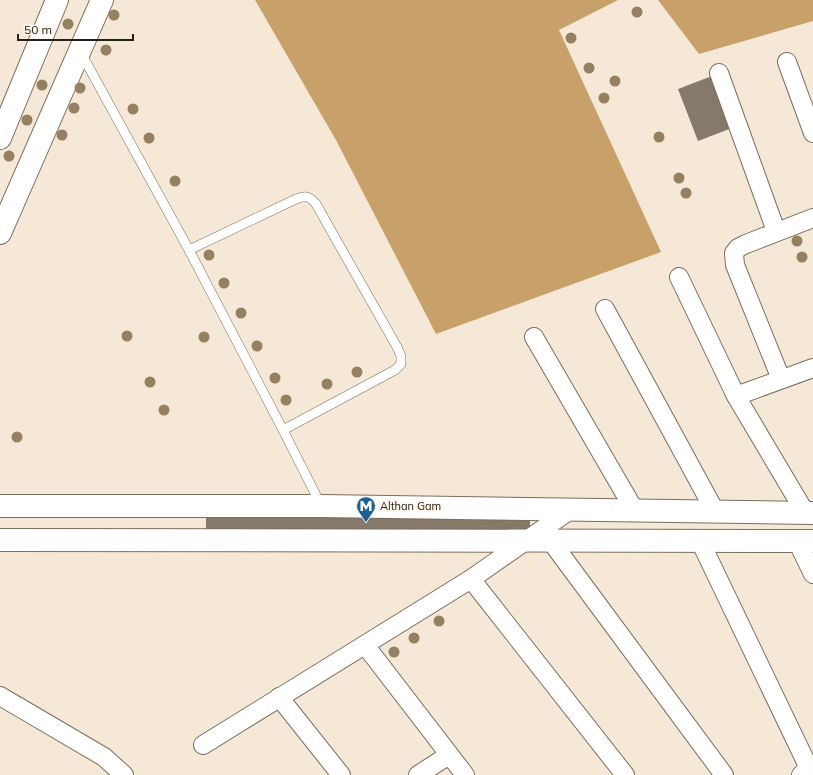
<svg xmlns="http://www.w3.org/2000/svg" width="813" height="775" font-family="Mulish,sans-serif">
  <style>
    .forest { fill: #c7a06a }
    .building { fill: #857a6a }
    .lines { fill: none; stroke-linecap: round; stroke-linejoin: round }
    .service-casing { stroke: #7a6e5f; stroke-width: 10 }
    .minor-casing { stroke: #7a6e5f; stroke-width: 20 }
    .tertiary-casing { stroke: #7a6e5f; stroke-width: 24 }
    .secondary-casing { stroke: #7a6e5f; stroke-width: 24 }
    .service { stroke: #fff; stroke-width: 9 }
    .minor { stroke: #fff; stroke-width: 18 }
    .tertiary { stroke: #fff; stroke-width: 22 }
    .secondary { stroke: #fff; stroke-width: 22 }
    .tree { fill: #958161 }
    .labels { text-anchor: middle; dominant-baseline: central; stroke-width: 3.5; stroke-linejoin: round; paint-order: stroke }
    .poi-label { font-size: 11px; fill: #252019; stroke: #fff6ec; text-anchor: start }
  </style>
  <rect width="100%" height="100%" fill="#f6e8d7"/>
  <!-- forest -->
  <g class="forest">
    <path d="M255,0h363l-59,30 102,222 -225,82 -100,-194z"/>
    <path d="M658,0h155v21l-114,33z"/>
  </g>
  <!-- building -->
  <g class="building">
    <path d="M712,76l20,52 -34,13 -20,-52z"/>
    <path d="M206,499l324,4v45l-324,-5z"/>
  </g>
  <g class="lines">
    <!-- service casing -->
    <g class="service-casing">
      <g id="service">
        <path d="M81,53l108,197 94,180 38,75"/>
        <path d="M189,250l107,-51c10,-4 13,-3 20,5l81,143 4,9v8l-6,6 -112,60"/>
      </g>
    </g>
    <!-- minor casing -->
    <g class="minor-casing">
      <g id="minor">
        <path d="M787,62l26,71"/>
        <path d="M719,73l57,158"/>
        <path d="M679,277l57,119 70,118"/>
        <path d="M605,309l111,204"/>
        <path d="M534,337l101,174"/>
        <path d="M781,379l-46,-114 -1,-12 4,-5 8,-4 67,-26"/>
        <path d="M736,396l77,-28"/>
        <path d="M550,540l174,235"/>
        <path d="M700,541l106,221c1,6 0,9 -5,13"/>
        <path d="M797,541l16,33"/>
        <path d="M471,579l154,196"/>
        <path d="M365,645l100,130"/>
        <path d="M0,696l104,61 20,18"/>
        <path d="M279,697l62,78"/>
        <path d="M203,745l268,-166 99,-69"/>
        <path d="M418,775l31,-20"/>
      </g>
    </g>
    <!-- tertiary casing -->
    <g class="tertiary-casing">
      <g id="tertiary">
        <path d="M0,138l57,-138"/>
        <path d="M0,233l102,-233"/>
      </g>
    </g>
    <!-- secondary casing -->
    <g class="secondary-casing">
      <g id="secondary">
        <path d="M0,506h321l492,7"/>
        <path d="M0,540l813,1"/>
      </g>
    </g>
    <!-- service -->
    <use href="#service" class="service"/>
    <!-- minor -->
    <use href="#minor" class="minor"/>
    <!-- tertiary -->
    <use href="#tertiary" class="tertiary"/>
    <!-- secondary -->
    <use href="#secondary" class="secondary"/>
  </g>
  <!-- trees -->
  <g class="tree">
    <circle cx="637" cy="12" r="5.5"/>
    <circle cx="114" cy="15" r="5.5"/>
    <circle cx="68" cy="24" r="5.5"/>
    <circle cx="571" cy="38" r="5.5"/>
    <circle cx="106" cy="50" r="5.5"/>
    <circle cx="589" cy="68" r="5.5"/>
    <circle cx="615" cy="81" r="5.5"/>
    <circle cx="42" cy="85" r="5.5"/>
    <circle cx="80" cy="88" r="5.5"/>
    <circle cx="604" cy="98" r="5.5"/>
    <circle cx="74" cy="108" r="5.5"/>
    <circle cx="133" cy="109" r="5.5"/>
    <circle cx="27" cy="120" r="5.5"/>
    <circle cx="62" cy="135" r="5.5"/>
    <circle cx="659" cy="137" r="5.5"/>
    <circle cx="149" cy="138" r="5.5"/>
    <circle cx="9" cy="156" r="5.5"/>
    <circle cx="679" cy="178" r="5.5"/>
    <circle cx="175" cy="181" r="5.5"/>
    <circle cx="686" cy="193" r="5.5"/>
    <circle cx="797" cy="241" r="5.5"/>
    <circle cx="209" cy="255" r="5.5"/>
    <circle cx="802" cy="257" r="5.5"/>
    <circle cx="224" cy="283" r="5.5"/>
    <circle cx="241" cy="313" r="5.5"/>
    <circle cx="127" cy="336" r="5.5"/>
    <circle cx="204" cy="337" r="5.5"/>
    <circle cx="257" cy="346" r="5.5"/>
    <circle cx="357" cy="372" r="5.5"/>
    <circle cx="275" cy="378" r="5.5"/>
    <circle cx="150" cy="382" r="5.5"/>
    <circle cx="327" cy="384" r="5.5"/>
    <circle cx="286" cy="400" r="5.5"/>
    <circle cx="164" cy="410" r="5.5"/>
    <circle cx="17" cy="437" r="5.5"/>
    <circle cx="439" cy="621" r="5.5"/>
    <circle cx="414" cy="638" r="5.5"/>
    <circle cx="394" cy="652" r="5.5"/>
  </g>
  <!-- icons -->
  <defs>
    <g id="metro-pin" transform="scale(1)"><path d="M0 17L-7.5 6A9.5 9.5 0 1 1 7.5 6Z" fill="#1f6197" stroke="#fff6ec"/><path d="M-5.5 5V-5H-3L0 0L3-5H5.5V5H3V-.5L0 4L-3-.5V5Z" fill="#fff"/></g>
  </defs>
  <g fill-rule="evenodd">
    <use href="#metro-pin" x="366" y="506"/>
  </g>
  <g class="labels">
    <!-- poi labels -->
    <g class="poi-label">
      <text x="380" y="506">Althan Gam</text>
    </g>
  </g>
  <!-- scale -->
  <path d="M18 34v6h115v-6" fill="none" stroke="#252019" stroke-width="2"/>
  <text x="24" y="34" font-size="12" fill="#252019" stroke="#fff6ec" stroke-width="3" paint-order="stroke">50 m</text>
</svg>
